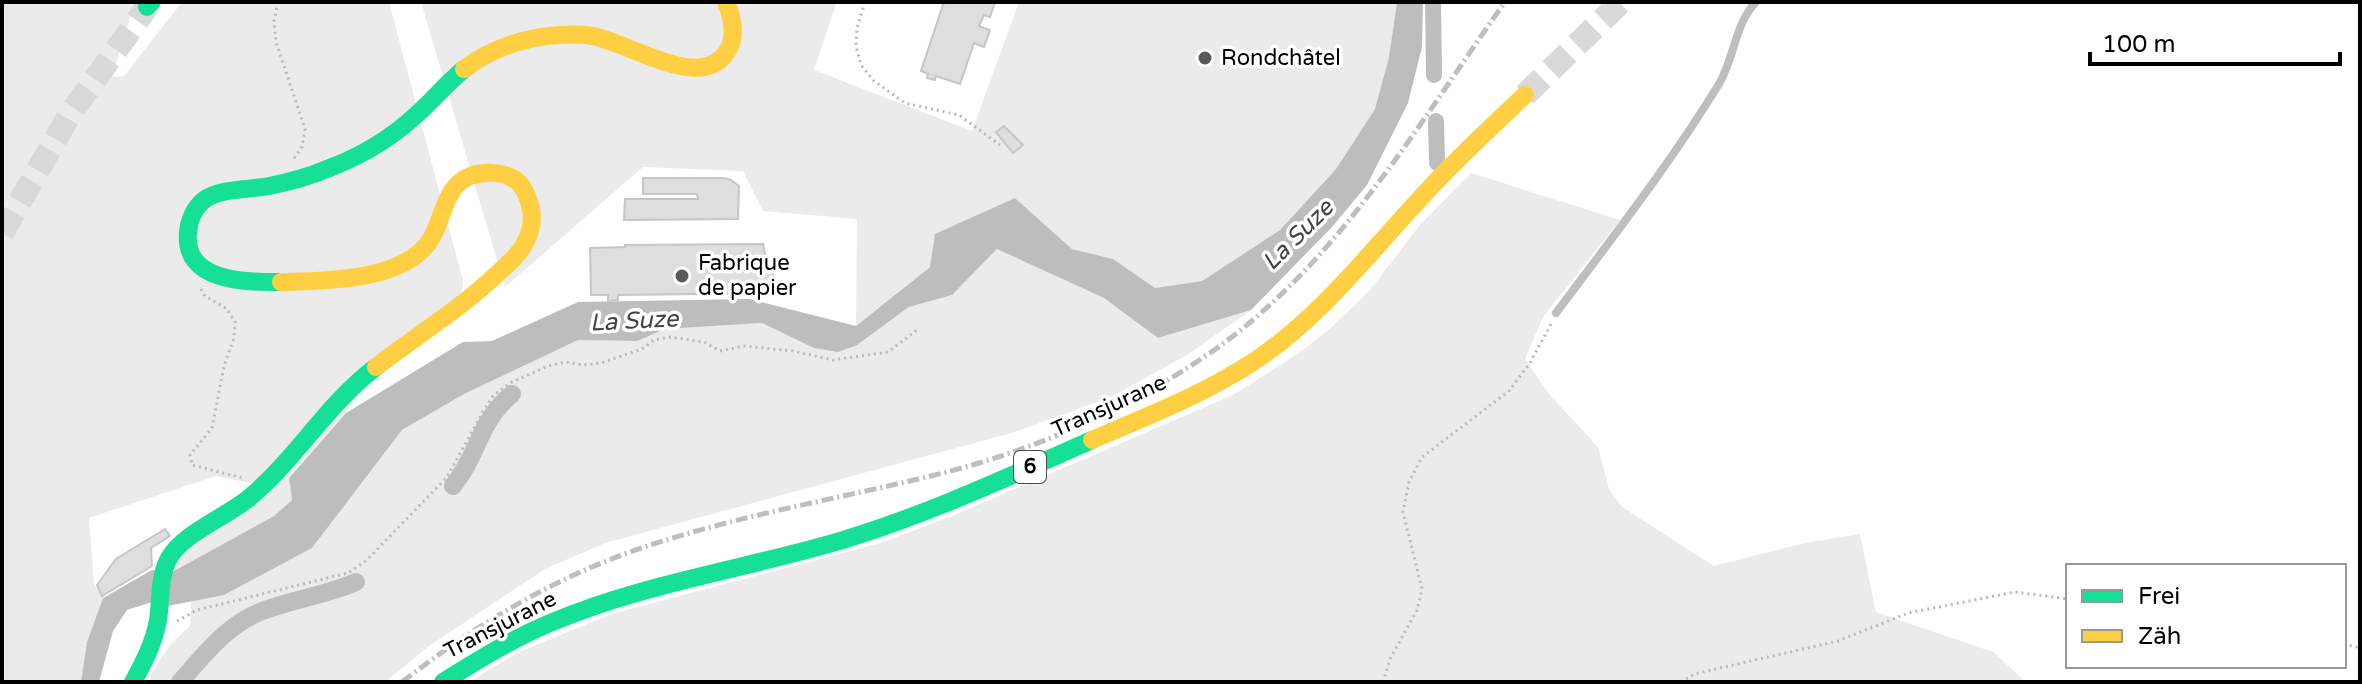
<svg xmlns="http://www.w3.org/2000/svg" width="2362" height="684" font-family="'Varela Round',sans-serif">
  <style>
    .green { fill: #ebebeb }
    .water { fill: #bdbdbd }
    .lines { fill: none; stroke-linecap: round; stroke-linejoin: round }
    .canal { stroke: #bdbdbd; stroke-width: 18 }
    .building { fill: #dedede; stroke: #c6c6c6; stroke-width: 2 }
    .primary-tunnel { stroke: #d9d9d9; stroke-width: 24; stroke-dasharray: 24 12; stroke-linecap: butt }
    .path { stroke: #b9b9b9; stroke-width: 3; stroke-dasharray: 2 4; stroke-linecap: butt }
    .lane { stroke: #bebebe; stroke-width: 8 }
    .street { stroke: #bebebe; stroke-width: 16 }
    .fast { stroke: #16e098; stroke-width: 18 }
    .slow { stroke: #ffcf43; stroke-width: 18 }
    .rail { stroke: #bebebe; stroke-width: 5; stroke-dasharray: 12 4 2 4; stroke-linecap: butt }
    .poi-dot { fill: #595959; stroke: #fff; stroke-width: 3 }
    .labels { text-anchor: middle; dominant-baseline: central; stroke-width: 7; stroke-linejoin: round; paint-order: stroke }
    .shield { fill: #fff; stroke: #4c4c4c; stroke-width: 2 }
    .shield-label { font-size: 20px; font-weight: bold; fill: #000 }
    .poi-label { font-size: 22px; fill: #000; stroke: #fff; text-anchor: start }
    .street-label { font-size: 22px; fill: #000; stroke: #fff }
    .water-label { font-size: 24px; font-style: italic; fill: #424242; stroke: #fff }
  </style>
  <rect width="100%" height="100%" fill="#fff"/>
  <!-- green -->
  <g class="green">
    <path d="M2,2h133l-23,75 12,-1 58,-74h207l74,279 -4,29 -96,74 -17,29 -57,64 3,23 -18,16 -102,56 16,-22 67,-66 -39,-8 -127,42 5,66 9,14 -16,44 -6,40h-79z"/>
    <path d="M421,2h416l-23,68 158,61 47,-129h378l-8,55 -14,52 -39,60 -56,61 -78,51 -47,7 -42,-29 -41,-10 -57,-51 -159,128 1,-107 -94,-8 -20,-40 -100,-4 -138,120z"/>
    <path d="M1471,173l149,47 -77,97 -18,42 24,35 49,53 11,42 13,18 92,59 91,-23 55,-9 16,78 117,40 33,30h-1557l48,-29 94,-39 270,-71 71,-27 281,-121 66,-42 32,-25 39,-38 50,-65z"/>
    <path d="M997,249l107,49 54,40 93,-28 -64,45 -74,41 -98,36 -410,111 -60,26 -116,77 -44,36h-234l-1,-7 20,-30 20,-19 1,-25 33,-6 88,-47 90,-118 62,-36 114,-54 59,1 28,-12 97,-6 52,25 43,-3 52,-38 43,-12z"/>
  </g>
  <!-- water -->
  <path class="water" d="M1397,2h26l-1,45 -14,56 -41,82 -35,42 -81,83 -93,28 -54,-40 -107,-49 -45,46 -43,12 -52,38 -19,7 -24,-4 -52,-25 -97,6 -28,12 -59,-1 -114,54 -62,36 -90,118 -88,47 -56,11 -16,-4 -25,8 -14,21 -14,51h-18l6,-40 16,-44 49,-28 20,2 102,-56 18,-16 -3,-22 57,-65 117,-71 29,-1 86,-39 171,-3 107,27 74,-59 5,-33 80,-36 57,51 41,10 42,29 47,-7 78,-51 56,-61 39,-60 14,-52z"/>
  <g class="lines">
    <!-- canal -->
    <g class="canal">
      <path d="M453,486c26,-32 25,-64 59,-92"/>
      <path d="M180,682c25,-28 48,-59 85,-72 30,-11 61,-15 91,-28"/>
    </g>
  </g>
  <!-- building -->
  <g class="building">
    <path d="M944,2h51l-5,15 -6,-2 -5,11 11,4 -6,17 -10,-4 -14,41 -24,-8 -1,4 -8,-2 1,-4 -7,-3z"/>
    <path d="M1004,126l19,19 -10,8 -17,-21z"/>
    <path d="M643,178h80l8,2 8,6 -1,33 -114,1 1,-21h73l-1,-5h-54z"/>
    <path d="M763,244l3,15 7,-1 1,35 -156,2v5l-10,1v-6h-17l-1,-47 35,-1v-2z"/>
    <path d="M165,529l5,7 -19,12 1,18 -50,30 -5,-11 19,-26z"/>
  </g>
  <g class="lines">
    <!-- primary-tunnel -->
    <g class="primary-tunnel">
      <path d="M1525,95l96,-93"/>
      <path d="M2,233l68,-119 77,-107"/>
    </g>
    <!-- path -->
    <g class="path">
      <path d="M278,2l-4,19 2,21 29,87 -3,18 -10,14"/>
      <path d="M865,2l-8,26 -1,18 5,19 13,16 31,22 54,12 41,30"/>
      <path d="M201,289l4,7 22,13 8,13 -1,16 -10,28 -12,62 -22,27 2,10 51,13"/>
      <path d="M177,621l20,-11 151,-37 19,-13 80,-83 38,-69 9,-13 16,-12 38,-17 17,-4 18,3 18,-2 41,-14 12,-9 16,-3 34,5 16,9 24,-5 49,5 40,9 55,-8 29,-22"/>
      <path d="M2344,644l16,4"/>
      <path d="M1383,682l7,-23 27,-49 5,-21 -19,-77 6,-30 13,-25 87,-66 21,-28 21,-39"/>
      <path d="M1681,682l13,-8 144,-33 70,-28 107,-21 53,7"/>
    </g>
    <!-- lane -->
    <path class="lane" d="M1556,313c56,-75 114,-149 163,-229 16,-27 15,-59 37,-82"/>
    <!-- street -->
    <g class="street">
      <path d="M1433,2l1,73"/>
      <path d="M1436,121l1,42"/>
    </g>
    <!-- fast -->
    <g class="fast">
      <path d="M147,7l5,-5"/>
      <path d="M281,282c-34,0 -98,1 -93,-50 1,-11 6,-24 16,-32 16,-12 45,-10 65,-14 20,-4 39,-9 58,-17 32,-12 63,-30 88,-53 17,-15 31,-32 49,-47"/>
      <path d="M133,682c11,-20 21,-39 25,-62 3,-19 1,-42 10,-60 13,-26 58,-43 81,-62 48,-40 76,-92 127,-131"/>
      <path d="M443,682c35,-22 69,-43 107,-59 94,-40 196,-54 293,-83 86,-26 167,-64 249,-100"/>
    </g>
    <!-- slow -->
    <g class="slow">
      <path d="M464,69c34,-26 79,-37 122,-34 38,3 116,61 142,15 9,-15 4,-33 -2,-48"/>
      <path d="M281,282c46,-1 127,-1 151,-45 12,-21 13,-51 38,-61 12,-4 30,-5 42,2 9,4 14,14 17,24 5,13 3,28 -4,41 -6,12 -18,22 -28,31 -38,36 -81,62 -121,93"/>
      <path d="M1092,440c56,-24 113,-46 164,-80 63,-42 110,-103 161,-158 34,-38 71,-72 108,-107"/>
    </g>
    <!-- rail -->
    <path class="rail" d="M402,682c70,-54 144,-100 228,-130 101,-36 209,-53 313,-79 94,-24 183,-63 264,-118 129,-88 209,-228 298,-353"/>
  </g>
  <!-- markers -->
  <g class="poi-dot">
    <circle cx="1205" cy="58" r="8"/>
    <circle cx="682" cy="276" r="8"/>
  </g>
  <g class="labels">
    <!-- shield labels -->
    <rect class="shield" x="1014" y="451" width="32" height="32" rx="6"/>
    <g class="shield-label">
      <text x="1030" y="467">6</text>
    </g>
    <!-- poi labels -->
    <g class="poi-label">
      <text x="1221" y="58">Rondchâtel</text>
      <text x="698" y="263">Fabrique<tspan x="698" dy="25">de papier</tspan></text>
    </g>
    <!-- street labels -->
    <g class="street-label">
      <text transform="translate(1109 406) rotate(-24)">Transjurane</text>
      <text transform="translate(500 625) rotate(-27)">Transjurane</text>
    </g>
    <!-- water labels -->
    <g class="water-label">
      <text transform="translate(1298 235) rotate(-45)">La Suze</text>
      <text transform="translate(634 321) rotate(-3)">La Suze</text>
    </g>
  </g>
  <!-- border -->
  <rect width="2362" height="684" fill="none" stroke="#000000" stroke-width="8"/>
  <!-- legend -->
  <rect x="2066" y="564" width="280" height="104" fill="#ffffff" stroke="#999999" stroke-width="2"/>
  <rect x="2082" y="590" width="40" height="12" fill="#16e098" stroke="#999999" stroke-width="2"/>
  <text x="2138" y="604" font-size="24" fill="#000000">Frei</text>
  <rect x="2082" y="630" width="40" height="12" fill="#ffcf43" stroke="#999999" stroke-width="2"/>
  <text x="2138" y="644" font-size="24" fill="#000000">Zäh</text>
  <!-- scale -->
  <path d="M2090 52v12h250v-12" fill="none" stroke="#000000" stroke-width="4"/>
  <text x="2102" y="52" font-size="24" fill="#000000" stroke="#ffffff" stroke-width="6" paint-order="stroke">100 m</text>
</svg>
